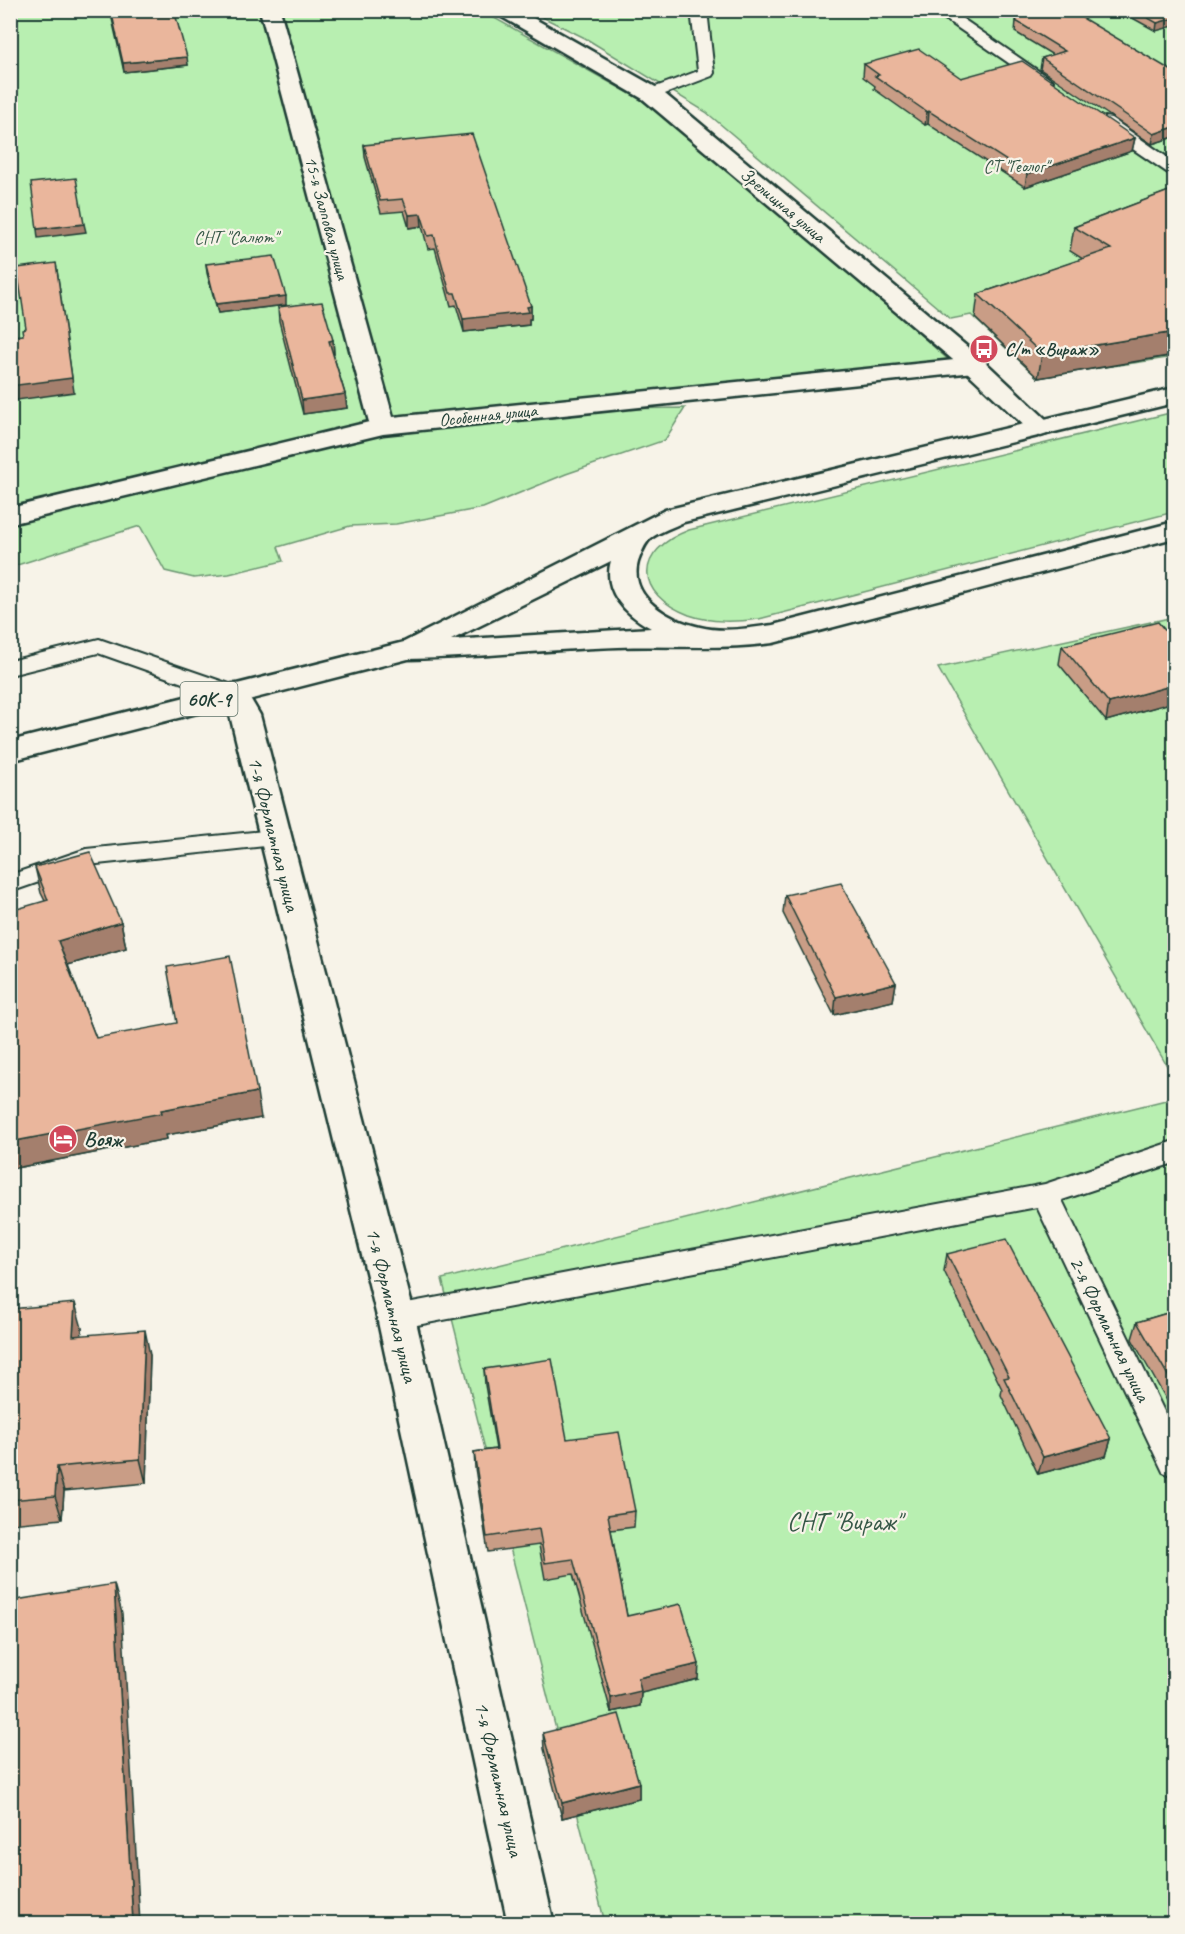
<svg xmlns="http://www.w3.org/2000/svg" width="1185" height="1934" font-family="Caveat,sans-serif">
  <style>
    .green { fill: #b8efb1; stroke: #6c9672; stroke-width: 1.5 }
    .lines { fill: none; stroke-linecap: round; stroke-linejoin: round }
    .lane-casing { stroke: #1f3d34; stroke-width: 4 }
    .street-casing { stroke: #1f3d34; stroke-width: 5 }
    .secondary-casing { stroke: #1f3d34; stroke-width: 5 }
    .primary-casing { stroke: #1f3d34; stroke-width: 5 }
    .lane { fill: #f7f3e8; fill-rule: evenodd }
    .street { fill: #f7f3e8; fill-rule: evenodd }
    .secondary { fill: #f7f3e8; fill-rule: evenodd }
    .primary { fill: #f7f3e8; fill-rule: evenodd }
    .wall { fill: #c99d86; stroke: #1f3d34; stroke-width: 1.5 }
    .shaded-wall { fill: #a47f6d; stroke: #1f3d34; stroke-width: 1.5 }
    .building { fill: #eab69c; stroke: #1f3d34; stroke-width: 1.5 }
    .labels { text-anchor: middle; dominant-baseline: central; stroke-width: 4.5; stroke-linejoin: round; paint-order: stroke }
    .far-park-label { font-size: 18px; fill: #365847; stroke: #f7f3e8 }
    .far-street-label { font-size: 18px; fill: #1f3d34; stroke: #f7f3e8 }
    .far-poi-label { font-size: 18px; font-weight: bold; fill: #1f3d34; stroke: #f7f3e8; text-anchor: start }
    .shield { fill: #f7f3e8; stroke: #60746a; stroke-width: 1.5 }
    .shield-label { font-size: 20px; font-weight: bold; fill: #1f3d34 }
    .street-label { font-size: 21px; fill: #1f3d34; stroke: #f7f3e8 }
    .poi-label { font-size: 21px; font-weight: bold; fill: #1f3d34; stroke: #f7f3e8; text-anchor: start }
    .near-park-label { font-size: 26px; fill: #365847; stroke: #f7f3e8 }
  </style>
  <rect width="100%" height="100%" fill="#f7f3e8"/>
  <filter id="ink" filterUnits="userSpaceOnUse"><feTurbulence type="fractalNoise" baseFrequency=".0167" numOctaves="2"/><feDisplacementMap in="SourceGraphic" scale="12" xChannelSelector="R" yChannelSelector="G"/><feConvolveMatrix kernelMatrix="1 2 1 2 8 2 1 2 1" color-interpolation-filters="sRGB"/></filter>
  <g filter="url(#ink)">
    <!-- green -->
    <g class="green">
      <path d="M11,11h471l188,105 67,55 225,201 -355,37 78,-1 -20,32 -99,34 -83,34 -87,16 -46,2 -72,21 5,14 -54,13 -35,4 -29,-7 -25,-45 -129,41z"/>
      <path d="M530,11h644v346l-137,20 -66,-62 -20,4 -245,-207 -121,-74z"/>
      <path d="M1174,412v100l-415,107c-24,3 -47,4 -70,-4 -55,-21 -55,-64 0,-85z"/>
      <path d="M1174,617v461l-236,-410z"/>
      <path d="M1174,1098v825h-569l-163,-644z"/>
    </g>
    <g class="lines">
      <!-- lane casing -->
      <g class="lane-casing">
        <g id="lane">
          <path d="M691,10h16l7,63 -2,3 -55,21h-12l-2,-3 2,-3 53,-20z"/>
          <path d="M932,10h18l103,71 -8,5 -6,-2z"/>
          <path d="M1105,117l6,1 63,44v12l-6,-1 -69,-47 -2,-4z"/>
          <path d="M99,639l142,49 3,5 -3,5 -8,2 -8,-2 -127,-45 -88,22v-14z"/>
          <path d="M274,830l9,2 3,6 -3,6 -195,21 -78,27v-17l76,-26z"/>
          <path d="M1174,1141v22l-112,37 112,232v44l-11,-4 -126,-265 -641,122 -10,-4 -5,-8 5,-8 10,-4 649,-121z"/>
        </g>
      </g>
      <!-- street casing -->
      <g class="street-casing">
        <path id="street" d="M260,10h20l113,407 581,-59 9,2 3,5 -3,5 -9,2 -591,62 -373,90v-16l359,-86z"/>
      </g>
      <!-- secondary casing -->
      <g class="secondary-casing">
        <g id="secondary">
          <path d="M494,10h25l140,79 324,271 67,63 4,5 -4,5 -9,3 -9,-3 -67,-63 -322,-271 -146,-85z"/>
          <path d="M233,684l10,2 17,29 155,602 139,607h-46l-131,-607 -147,-602 -12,-22 5,-7z"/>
        </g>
      </g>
      <!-- primary casing -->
      <g class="primary-casing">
        <path id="primary" d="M1174,388v15l-490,119c-11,5 -23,9 -33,16 -7,6 -10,16 -13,24 -10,36 33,59 62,65 24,6 49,1 73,-2l401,-103v16l-401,105c-51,7 -103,2 -155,4 -70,2 -140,11 -210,12l-398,102v-20l394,-99 261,-132zM611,561c-9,30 15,54 40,67l-200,12z"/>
      </g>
      <!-- lane -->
      <use href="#lane" class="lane"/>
      <!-- street -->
      <use href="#street" class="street"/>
      <!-- secondary -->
      <use href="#secondary" class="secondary"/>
      <!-- primary -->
      <use href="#primary" class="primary"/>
    </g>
    <!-- wall -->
    <g class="wall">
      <path d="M110,10h64l14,55 -64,7z"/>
      <path d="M1118,10h56l-18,21z"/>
      <path d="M1016,21l158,51v65l-22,7 -112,-75 2,-11 11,-3 -38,-23z"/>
      <path d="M864,64l97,14 174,60 -3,13 -107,36 -97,-63 -3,1 -51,-36 1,-3 -12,-9z"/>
      <path d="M364,145l167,161v13h-2v6l-65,7 -8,-27 -5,1 -16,-58 -7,1 -6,-23 -13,2 -5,-17 -23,2 -16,-56z"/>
      <path d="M1174,189v166l-136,23 -63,-60 3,-24 105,-35 -13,-8 4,-24z"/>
      <path d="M206,264l80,41 -68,8 -11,-40z"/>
      <path d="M278,307l55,33 1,14h-1l12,40 2,14 -44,6 -24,-93z"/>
      <path d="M1174,641v61l-68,19 -47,-57 3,-18z"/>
      <path d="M35,867l86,55 5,26 -58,17 28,73 165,80 -95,17 1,4 -157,30 35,-268 -4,-8z"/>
      <path d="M785,895l111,88 -3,18 -59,14 -51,-102z"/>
      <path d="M947,1254l164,185 -5,17 -68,18 -37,-79 1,-6 -58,-118z"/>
      <path d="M10,1309l72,19 -1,8 69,19 -4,128 -82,8 -2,28 -52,5z"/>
      <path d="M1174,1311v102l-42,-74 5,-17z"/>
      <path d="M484,1369l83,70 68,72 -1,16 -23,3 16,86 71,63 -57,14 -1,13 -29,6 -38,-138 -28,5 -6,-34 -51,7 -13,-84 -1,-16 22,-3 -11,-64z"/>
      <path d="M543,1733l96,50v16l-77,19 -18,-69z"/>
    </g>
    <!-- shaded-wall -->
    <g class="shaded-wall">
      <path d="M1174,18v8l-18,5 1,-8z"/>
      <path d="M187,57l1,8 -64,7 -1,-9z"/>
      <path d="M929,111l-1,13 -3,1 2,-13z"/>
      <path d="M1174,127v10l-22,7 2,-10z"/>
      <path d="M1135,138l-3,13 -107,36 2,-13z"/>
      <path d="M421,214l1,12 -13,2v-13z"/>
      <path d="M84,224l2,8 -48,6 -1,-9z"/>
      <path d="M56,263l18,129 -64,9v-15z"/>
      <path d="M286,296v9l-68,8 -2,-9z"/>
      <path d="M531,306v13h-2v6l-65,7 -1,-13z"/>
      <path d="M1174,332v23l-136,23 4,-24z"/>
      <path d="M333,340l1,14h-4l-1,-13z"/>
      <path d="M345,394l2,14 -44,6 -1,-14z"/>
      <path d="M1174,685v17l-68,19 3,-18z"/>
      <path d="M121,922l5,26 -62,18 -6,-25z"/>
      <path d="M896,983l-3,18 -59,14 2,-18z"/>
      <path d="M257,1092l4,26 -95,17 1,4 -157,30v-27l151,-32z"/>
      <path d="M75,1303l7,25 -2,33 -7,-25z"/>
      <path d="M145,1330l5,25 -4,128 -6,-24z"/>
      <path d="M1111,1439l-5,17 -68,18 5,-17z"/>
      <path d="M57,1467l7,24 -2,28 -7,-23z"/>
      <path d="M114,1584l8,29 18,310h-7z"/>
      <path d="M699,1664l-1,15 -57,14 -1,13 -29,6v-14l27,-20z"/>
      <path d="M639,1783v16l-77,19v-15z"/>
    </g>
    <!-- building -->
    <g class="building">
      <path d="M111,10h63l13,47 -64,6z"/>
      <path d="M1023,10h46l105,62v55l-20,7 -112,-76 23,-7 -49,-30z"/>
      <path d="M1134,10h40v8l-17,5z"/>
      <path d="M919,49l42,29 61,-17 113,77 -108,36 -98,-63 -2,1 -52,-36 4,-1 -15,-11z"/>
      <path d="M472,134l59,172 -4,1 2,5 -66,7 -8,-26h-5l-16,-58 -6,1 -7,-22 -12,1 -6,-16 -23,2 -16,-56z"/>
      <path d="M76,178l8,46 -47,5 -6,-46z"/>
      <path d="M1174,189v143l-132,22 -64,-60 133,-45 -37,-22z"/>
      <path d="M274,256l12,40 -70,8 -10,-40z"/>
      <path d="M56,263l16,115 -62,8v-50l13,-1 -1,-6 4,-1 -9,-60z"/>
      <path d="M322,302l11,38 -4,1 16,53 -43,6 -24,-93z"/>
      <path d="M1158,622l16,19v44l-65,18 -47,-57z"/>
      <path d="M90,852l31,70 -63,19 38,97 81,-15 -10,-56 63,-11 27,136 -96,18 1,3 -152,29v-231l38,-11 -13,-33z"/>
      <path d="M841,883l55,100 -60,14 -51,-102z"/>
      <path d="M1006,1239l105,200 -68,18 -39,-79 5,-1 -62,-123z"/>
      <path d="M75,1303l-2,33 72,-6 -5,129 -83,8 -2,29 -45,4v-191z"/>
      <path d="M1174,1311v75l-37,-64z"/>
      <path d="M552,1359l15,80 52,-7 16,79 -27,4 19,101 54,-12 18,60 -61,14 3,13 -30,7 -38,-139 -28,4 -6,-34 -52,8 -13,-85 23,-3 -13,-80z"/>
      <path d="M114,1584l19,339h-123v-322z"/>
      <path d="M619,1714l20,69 -77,20 -19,-70z"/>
    </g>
  </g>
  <!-- icons -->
  <defs>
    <g id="bus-disc" transform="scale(1.5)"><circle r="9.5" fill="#d1495b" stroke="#f7f3e8"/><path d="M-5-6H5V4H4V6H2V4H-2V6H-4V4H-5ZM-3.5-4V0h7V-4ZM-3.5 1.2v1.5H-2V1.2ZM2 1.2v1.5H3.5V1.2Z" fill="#fff"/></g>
    <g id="hotel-disc" transform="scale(1.5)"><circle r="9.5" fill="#d1495b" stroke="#f7f3e8"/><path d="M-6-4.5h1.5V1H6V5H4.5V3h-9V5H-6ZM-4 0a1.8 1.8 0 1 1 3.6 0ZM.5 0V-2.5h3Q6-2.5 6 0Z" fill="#fff"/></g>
  </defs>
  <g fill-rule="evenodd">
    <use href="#bus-disc" x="984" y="349"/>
    <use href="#hotel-disc" x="63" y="1139"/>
  </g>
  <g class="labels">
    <!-- far-park labels -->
    <g class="far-park-label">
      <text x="1016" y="166">СТ "Геолог"</text>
      <text x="236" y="237">СНТ "Салют"</text>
    </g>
    <!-- far-street labels -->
    <g class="far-street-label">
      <text transform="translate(783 205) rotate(40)">Зрелищная улица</text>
      <text transform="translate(327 218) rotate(75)">15-я Залповая улица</text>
      <text transform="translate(488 415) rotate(-6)">Особенная улица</text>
    </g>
    <!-- far-poi labels -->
    <g class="far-poi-label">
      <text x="1005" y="349">С/т «Вираж»</text>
    </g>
    <!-- shield labels -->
    <rect class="shield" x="180.5" y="682" width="57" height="34" rx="4.5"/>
    <g class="shield-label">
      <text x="209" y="699">60К-9</text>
    </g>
    <!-- street labels -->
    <g class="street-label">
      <text transform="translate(274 834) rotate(76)">1-я Форматная улица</text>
      <text transform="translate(392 1305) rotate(76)">1-я Форматная улица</text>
      <text transform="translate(1110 1329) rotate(64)">2-я Форматная улица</text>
      <text transform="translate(499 1779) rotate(77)">1-я Форматная улица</text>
    </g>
    <!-- poi labels -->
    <g class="poi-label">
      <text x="84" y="1139">Вояж</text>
    </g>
    <!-- near-park labels -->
    <g class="near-park-label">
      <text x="844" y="1521">СНТ "Вираж"</text>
    </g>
  </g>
  <!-- margin -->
  <rect width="1185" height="1934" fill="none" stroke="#f7f3e8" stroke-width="36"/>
  <rect x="18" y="18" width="1149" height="1898" fill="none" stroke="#1f3d34" stroke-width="2" filter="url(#ink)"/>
</svg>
